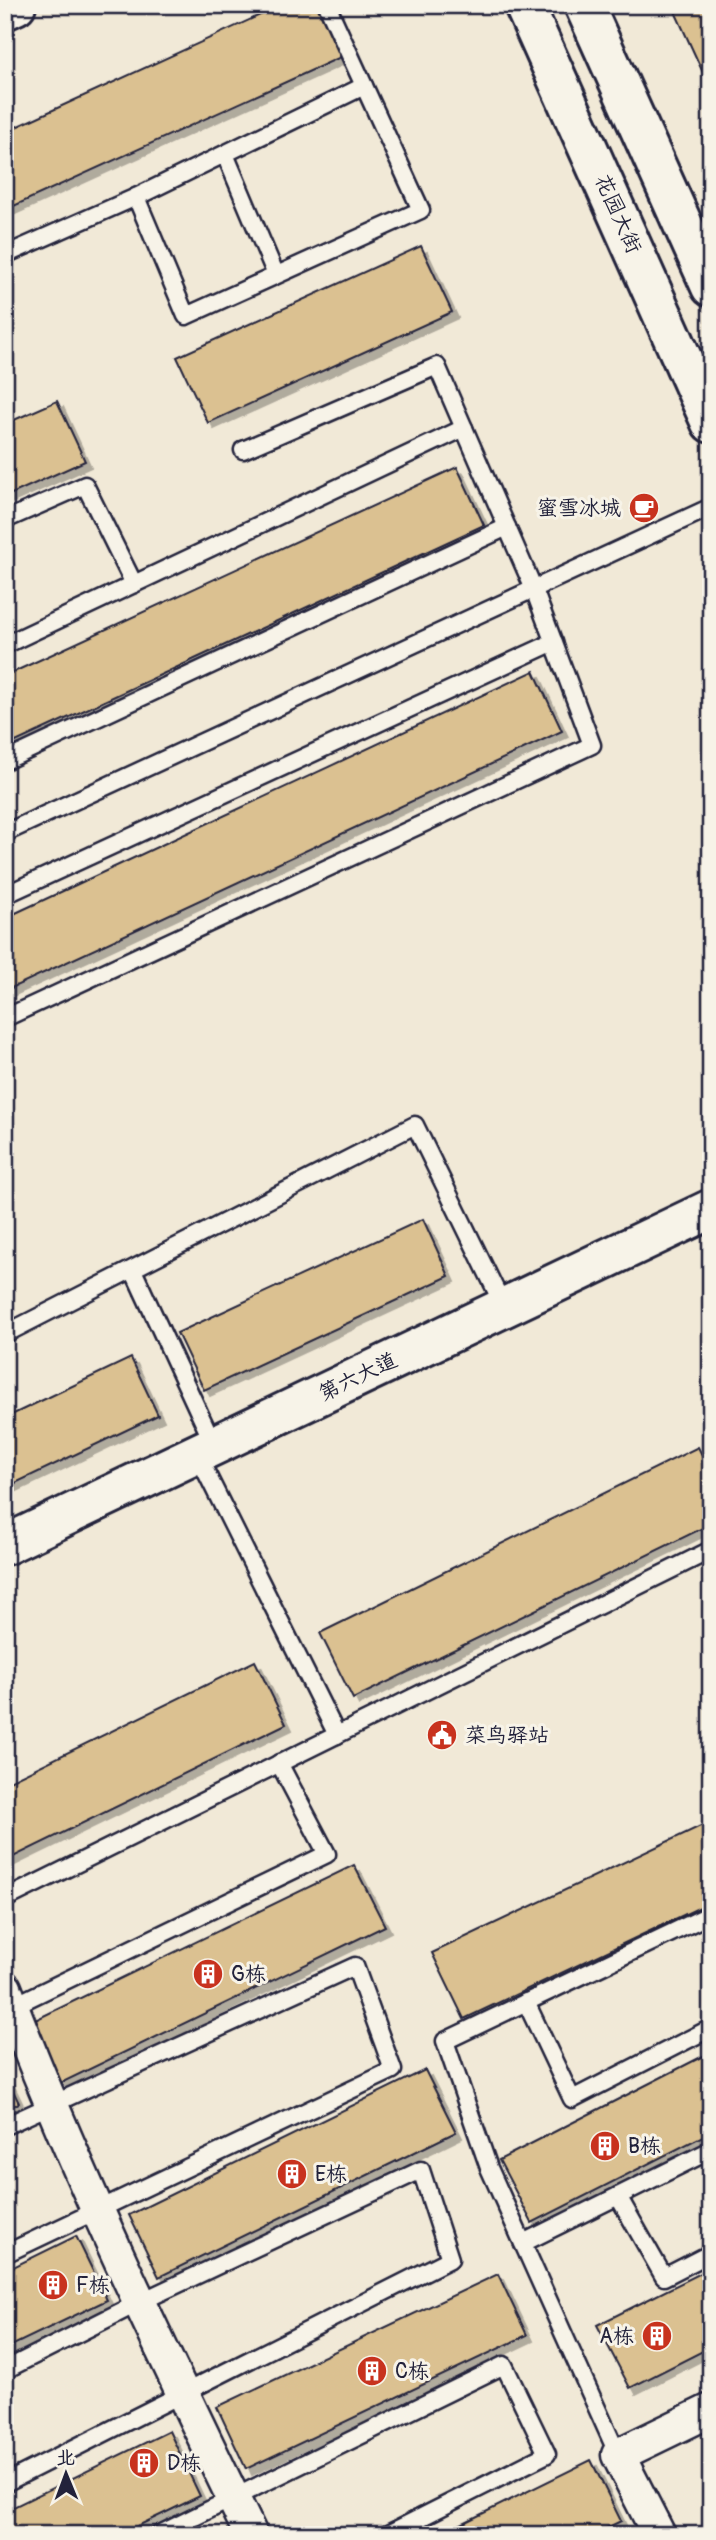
<svg xmlns="http://www.w3.org/2000/svg" width="716" height="2540" font-family="Pangolin,'LXGW WenKai TC',sans-serif">
  <style>
    .building { fill: #dbc191; stroke: #22223b; stroke-width: 2; filter: url(#shadow) }
    .lines { fill: none; stroke-linecap: round; stroke-linejoin: round }
    .lane-casing { stroke: #22223b; stroke-width: 21 }
    .street-casing { stroke: #22223b; stroke-width: 37 }
    .secondary-casing { stroke: #22223b; stroke-width: 44 }
    .primary-casing { stroke: #22223b; stroke-width: 44 }
    .lane { stroke: #f7f3e8; stroke-width: 16 }
    .street { stroke: #f7f3e8; stroke-width: 32 }
    .secondary { stroke: #f7f3e8; stroke-width: 38 }
    .primary { stroke: #f7f3e8; stroke-width: 38 }
    .labels { text-anchor: middle; dominant-baseline: central; stroke-width: 6; stroke-linejoin: round; paint-order: stroke }
    .street-label { font-size: 21px; fill: #22223b; stroke: #f7f3e8 }
    .poi-label { font-size: 21px; fill: #22223b; stroke: #f7f3e8; text-anchor: start }
  </style>
  <defs>
    <filter id="shadow"><feDropShadow dx="6" dy="6" stdDeviation="0" flood-color="#0004"/></filter>
  </defs>
  <rect width="100%" height="100%" fill="#f1e9d7"/>
  <filter id="ink" filterUnits="userSpaceOnUse"><feTurbulence type="fractalNoise" baseFrequency=".0143" numOctaves="2"/><feDisplacementMap in="SourceGraphic" scale="14" xChannelSelector="R" yChannelSelector="G"/><feConvolveMatrix kernelMatrix="1 2 1 2 8 2 1 2 1" color-interpolation-filters="sRGB"/></filter>
  <g filter="url(#ink)">
    <!-- building -->
    <g class="building">
      <path d="M282,5h37l24,51 -338,154v-78z"/>
      <path d="M672,5h39v85z"/>
      <path d="M421,246l31,66 -244,111 -31,-66z"/>
      <path d="M57,401l28,60 -80,36v-73z"/>
      <path d="M457,467l27,58 -479,222v-71z"/>
      <path d="M534,671l28,60 -557,260v-73z"/>
      <path d="M423,1219l26,57 -245,114 -27,-57z"/>
      <path d="M131,1358l27,57 -153,73v-70z"/>
      <path d="M698,1447l13,26v51l-358,175 -33,-66z"/>
      <path d="M255,1661l31,63 -281,137v-78z"/>
      <path d="M711,1821v81l-247,117 -32,-66z"/>
      <path d="M354,1865l31,61 -324,157 -30,-61z"/>
      <path d="M711,2052v80l-179,91 -33,-63z"/>
      <path d="M425,2070l31,62 -297,145 -30,-62z"/>
      <path d="M5,2074l14,29 -14,7z"/>
      <path d="M76,2236l31,64 -102,49v-78z"/>
      <path d="M711,2268v79l-81,41 -33,-63z"/>
      <path d="M498,2274l29,61 -281,134 -29,-62z"/>
      <path d="M169,2431l31,65 -81,39h-114v-24z"/>
      <path d="M591,2460l30,61 -29,14h-153z"/>
    </g>
    <g class="lines">
      <!-- lane casing -->
      <g class="lane-casing">
        <g id="lane">
          <path d="M225,154l51,121"/>
          <path d="M136,197l50,119 235,-106 -94,-205"/>
          <path d="M5,255l131,-58 228,-111"/>
          <path d="M5,520l80,-35 49,99 330,-156"/>
          <path d="M5,645l129,-61"/>
          <path d="M5,761l502,-234"/>
          <path d="M5,833l706,-326"/>
          <path d="M5,895l549,-253"/>
          <path d="M5,1018l587,-273 -59,-158 -96,-221 -194,84"/>
          <path d="M133,1270l81,175"/>
          <path d="M5,1334l410,-209 89,182"/>
          <path d="M197,1454l140,281"/>
          <path d="M5,1899l706,-349"/>
          <path d="M526,2002l46,97 139,-71"/>
          <path d="M9,2008l318,-154 -48,-91"/>
          <path d="M5,2126l350,-160 38,104 -388,184"/>
          <path d="M618,2196l46,81 47,-24"/>
          <path d="M523,2243l188,-93"/>
          <path d="M5,2370l135,-68 281,-132 29,89 -445,224"/>
          <path d="M618,2455l-129,-287 -44,-127 266,-127"/>
          <path d="M158,2535l346,-170 43,89 -161,81"/>
        </g>
      </g>
      <!-- street casing -->
      <g class="street-casing">
        <g id="street">
          <path d="M5,1988c71,187 159,367 246,547"/>
          <path d="M659,2535l-41,-80 93,-45"/>
        </g>
      </g>
      <!-- secondary casing -->
      <g class="secondary-casing">
        <g id="secondary">
          <path d="M5,10l11,-5"/>
          <path d="M5,1545l706,-336"/>
        </g>
      </g>
      <!-- primary casing -->
      <g class="primary-casing">
        <g id="primary">
          <path d="M524,5l187,418"/>
          <path d="M584,5l127,282"/>
        </g>
      </g>
      <!-- lane -->
      <use href="#lane" class="lane"/>
      <!-- street -->
      <use href="#street" class="street"/>
      <!-- secondary -->
      <use href="#secondary" class="secondary"/>
      <!-- primary -->
      <use href="#primary" class="primary"/>
    </g>
  </g>
  <!-- icons -->
  <defs>
    <g id="cafe-disc" transform="scale(1.575)"><circle r="9.5" fill="#c8321e" stroke="#f7f3e8"/><path d="M-5.5-4.5H6V0H3Q3 3.5 0 3.5H-2.5Q-5.5 3.5-5.5 0ZM3-3.2v2h1.7v-2ZM-6 4.5H4V6H-6Z" fill="#fff"/></g>
    <g id="civic-disc" transform="scale(1.575)"><circle r="9.5" fill="#c8321e" stroke="#f7f3e8"/><path d="M-.6-6.5H3V-4.5H.6V-3L4-1V1h2V6H-6V1h2V-1L-.6-3ZM-1.2 2.5V6h2.4V2.5Z" fill="#fff"/></g>
    <g id="building-disc" transform="scale(1.575)"><circle r="9.5" fill="#c8321e" stroke="#f7f3e8"/><path d="M-4-6H4V6H1V3H-1V6H-4ZM-2.5-4.3h1.7v1.8h-1.7ZM.8-4.3h1.7v1.8H.8ZM-2.5-1h1.7V.8h-1.7ZM.8-1h1.7V.8H.8Z" fill="#fff"/></g>
  </defs>
  <g fill-rule="evenodd">
    <use href="#cafe-disc" x="644" y="508"/>
    <use href="#civic-disc" x="442" y="1735"/>
    <use href="#building-disc" x="208" y="1974"/>
    <use href="#building-disc" x="605" y="2146"/>
    <use href="#building-disc" x="292" y="2174"/>
    <use href="#building-disc" x="53" y="2285"/>
    <use href="#building-disc" x="657" y="2336"/>
    <use href="#building-disc" x="372" y="2371"/>
    <use href="#building-disc" x="144" y="2463"/>
  </g>
  <g class="labels">
    <!-- street labels -->
    <g class="street-label">
      <text transform="translate(618 214) rotate(66)">花园大街</text>
      <text transform="translate(358 1377) rotate(-26)">第六大道</text>
    </g>
    <!-- poi labels -->
    <g class="poi-label">
      <text x="621" y="508" text-anchor="end">蜜雪冰城</text>
      <text x="465" y="1735">菜鸟驿站</text>
      <text x="231" y="1974">G栋</text>
      <text x="628" y="2146">B栋</text>
      <text x="315" y="2174">E栋</text>
      <text x="76" y="2285">F栋</text>
      <text x="634" y="2336" text-anchor="end">A栋</text>
      <text x="395" y="2371">C栋</text>
      <text x="167" y="2463">D栋</text>
    </g>
  </g>
  <!-- margin -->
  <rect width="716" height="2540" fill="none" stroke="#f7f3e8" stroke-width="28"/>
  <rect x="14" y="14" width="688" height="2512" fill="none" stroke="#22223b" stroke-width="2.5" filter="url(#ink)"/>
  <!-- north arrow -->
  <g transform="translate(66 2474) rotate(359)" stroke="#f7f3e8" stroke-width="5" paint-order="stroke">
  <path d="M0-5L12 26L0 18L-12 26Z" fill="#22223b"/>
  <text y="-10" font-size="19" font-weight="bold" text-anchor="middle" fill="#22223b">北</text>
  </g>
</svg>
